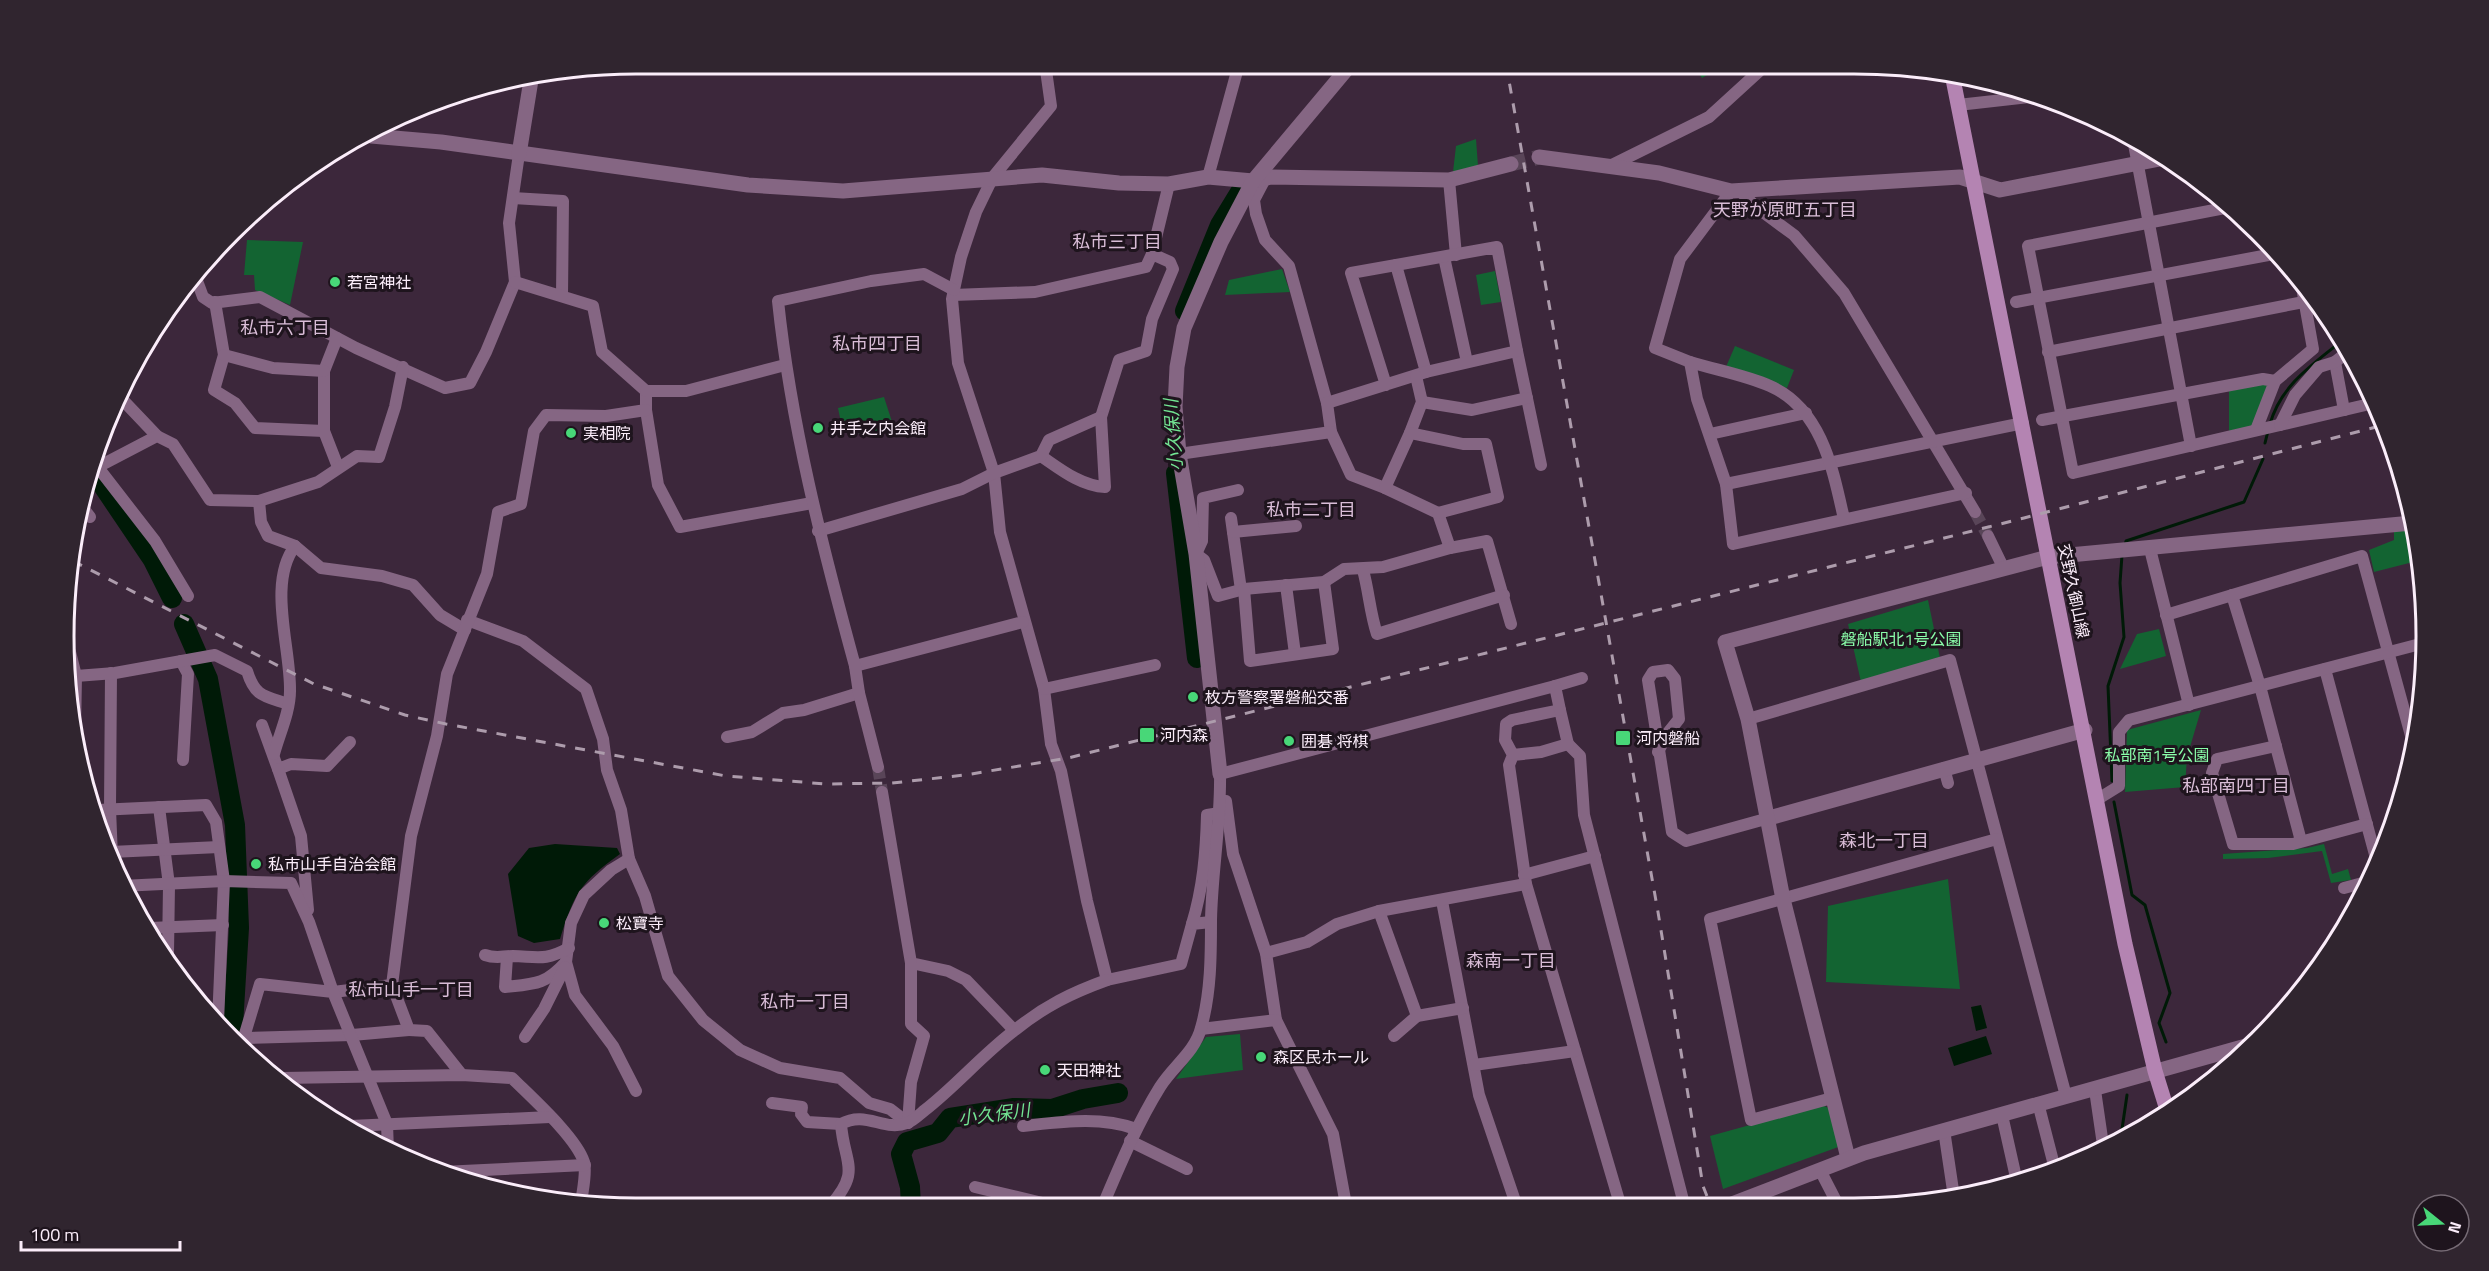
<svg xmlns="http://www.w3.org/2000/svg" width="2489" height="1271" font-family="'Titillium Web','Noto Sans JP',sans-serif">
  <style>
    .green { fill: #136432 }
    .water { fill: #001a07 }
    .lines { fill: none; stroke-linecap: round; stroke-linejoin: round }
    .stream { stroke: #001a07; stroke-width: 3 }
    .river { stroke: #001a07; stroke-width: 20 }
    .minor-tunnel { stroke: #594558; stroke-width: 12; stroke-dasharray: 12 6; stroke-linecap: butt }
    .tertiary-tunnel { stroke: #594558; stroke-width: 15; stroke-dasharray: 15 8; stroke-linecap: butt }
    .minor { stroke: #856683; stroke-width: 12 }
    .tertiary { stroke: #856683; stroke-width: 15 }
    .secondary { stroke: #b484b2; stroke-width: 15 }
    .rail { stroke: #ad9cac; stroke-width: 3; stroke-dasharray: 10 10; stroke-linecap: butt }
    .poi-dot { fill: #48d778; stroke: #1e141d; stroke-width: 2 }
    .labels { text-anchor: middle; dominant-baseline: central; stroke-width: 6; stroke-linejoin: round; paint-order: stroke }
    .poi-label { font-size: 16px; fill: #fbedfa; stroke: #1e141d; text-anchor: start }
    .street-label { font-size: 16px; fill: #fbedfa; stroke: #1e141d }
    .park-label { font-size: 16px; fill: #8afda9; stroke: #1e141d }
    .neighbourhood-label { font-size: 18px; fill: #d9bdd7; stroke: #1e141d }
    .water-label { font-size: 18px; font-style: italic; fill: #73e593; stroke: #1e141d }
    .rim { fill: none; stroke: #fbedfa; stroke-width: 3 }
  </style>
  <rect width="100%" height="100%" fill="#3c273b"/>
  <!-- green -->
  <g class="green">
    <path d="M1693,64h33l-24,14z"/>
    <path d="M1476,139l2,27 -25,6 3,-26z"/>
    <path d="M247,240l56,2 -13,63 -35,-15 -1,-15h-10z"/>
    <path d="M1282,269l8,23 -65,3 4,-15z"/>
    <path d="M1495,271l6,31 -20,3 -5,-30z"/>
    <path d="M1735,346l59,24 -7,18 -61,-21z"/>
    <path d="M2269,383l-16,43 -24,5v-40z"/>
    <path d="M884,397l10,31 -24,6 -27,-2 -5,-24z"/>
    <path d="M2407,529l8,6 6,25 -47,12 -5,-22 25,-10v-9z"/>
    <path d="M1928,600l12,58 -79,24 -13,-58z"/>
    <path d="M2159,629l7,27 -46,13 17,-35z"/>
    <path d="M2201,710l-14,47 -2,30 -60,5 2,-62z"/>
    <path d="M2324,844l8,30 16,-5 3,11 -20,3 -9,-32 -54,7 -45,1v-5l84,-6z"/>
    <path d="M1948,879l12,110 -134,-7 2,-76z"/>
    <path d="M1240,1034l3,36 -67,9 30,-42z"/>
    <path d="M1822,1105l9,4 10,37 -118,43 -13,-53z"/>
  </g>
  <!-- water -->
  <g class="water">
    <path d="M555,844l62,4 3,6c-40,29 -45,38 -60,85l-26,4 -16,-7 -10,-62 21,-26z"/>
    <path d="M1981,1005l6,23 -11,3 -5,-24z"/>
    <path d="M1986,1036l6,18 -38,12 -6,-18z"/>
  </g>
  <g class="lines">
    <!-- stream -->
    <g class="stream">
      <path d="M2270,424c11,-39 43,-60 73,-84"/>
      <path d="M2265,443l3,-12"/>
      <path d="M2125,545l1,-4 118,-39 19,-43"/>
      <path d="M2112,781l-4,-95 16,-49 -4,-54 2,-28"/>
      <path d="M2114,802l18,93 13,10 25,88 -11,30 7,19"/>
      <path d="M2121,1136l6,-41"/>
    </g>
    <!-- river -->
    <g class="river">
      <path d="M1185,311l35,-86 22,-36"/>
      <path d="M91,468l62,92 19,38"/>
      <path d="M1176,473l21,185"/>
      <path d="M184,624l24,55 27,146 4,103 -6,97 -4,12"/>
      <path d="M911,1206l-1,-19 -9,-33 6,-12 31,-9 12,-15 64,-10 38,1 31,-10 35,-6"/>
    </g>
    <!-- minor-tunnel -->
    <g class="minor-tunnel">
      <path d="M1975,512l13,24"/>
      <path d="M878,767l4,25"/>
    </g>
    <!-- tertiary-tunnel -->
    <path class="tertiary-tunnel" d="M1511,164l28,-7"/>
    <!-- minor -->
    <g class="minor">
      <path d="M1045,63l6,43 -58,71 -17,35 -15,45 -9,42 6,64 36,110 6,59 44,157 7,55 10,27 26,130 20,79 74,-16 11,-40 19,-2"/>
      <path d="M1958,105l81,-9"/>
      <path d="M2133,139l58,307"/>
      <path d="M1610,166l99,-49 58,-53"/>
      <path d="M1208,177l31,-113"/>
      <path d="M1265,179l-11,21 2,14 9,26 24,26 38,137"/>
      <path d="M1449,180l7,75"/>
      <path d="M1739,190l17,17 38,28 50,58 131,219"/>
      <path d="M513,198l50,3 -1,95"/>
      <path d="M2230,207l-202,39 45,227 301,-70"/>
      <path d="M1444,257l23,105"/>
      <path d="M1396,265l30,107"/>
      <path d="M196,278l7,19 9,6 48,-6 96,51 89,40 25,-5 16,-31 29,-70 -6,-59 10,-69"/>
      <path d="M515,282l78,24 9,46 44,39v19l12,75 22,42 132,-24"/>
      <path d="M953,295l82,-3 111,-25 6,-13 17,-70"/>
      <path d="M215,302l9,53 -10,35 21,13 20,25 69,3"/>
      <path d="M2016,302l263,-49"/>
      <path d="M337,338l-13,33v60l14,36"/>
      <path d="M1517,351l24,114"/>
      <path d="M2048,352l266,-52"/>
      <path d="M224,355l49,13 51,3"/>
      <path d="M1690,362l-35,-14 25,-89 51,-68"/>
      <path d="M2335,362l9,48"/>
      <path d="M2275,381l38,-32 -12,-67"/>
      <path d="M1386,385l-35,-112 146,-26 20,104 -91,21 -99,31 4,29 20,43 34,13 53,25 12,35"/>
      <path d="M646,391h40l99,-26"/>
      <path d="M118,395l39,41"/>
      <path d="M1422,402l50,8 55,-12"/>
      <path d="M2042,420l221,-41 12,2 -19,49"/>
      <path d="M2280,425l15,-30 24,-28 16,-5 15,-12"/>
      <path d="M1410,433l12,-31 -6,-26"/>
      <path d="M1710,434l96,-21"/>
      <path d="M1179,454l152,-22"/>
      <path d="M1041,456c19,13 40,30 64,31l-4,-70 18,-57 27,-9 6,-32 21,-50 -3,-7 -18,-8"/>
      <path d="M93,461l62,80 33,55"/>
      <path d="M90,471l67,-35 16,8 37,56 49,1 59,-19 39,-26 22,1 16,-50 8,-40"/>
      <path d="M1726,484l297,-61"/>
      <path d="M1385,488l25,-55 53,11h23l12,53 -60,16"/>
      <path d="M1238,490l-35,8 -1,43 -6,13 8,6 14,36 26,-7 80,-7 20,-13 39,-2 67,-19 37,-7 24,83"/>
      <path d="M259,501l2,21 7,14 27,10 26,22 61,8 31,9 27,30 25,15"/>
      <path d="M80,504l10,13"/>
      <path d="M1231,518l10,72"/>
      <path d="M1844,519c-11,-49 -22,-110 -74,-133 -25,-11 -54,-16 -80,-24l7,37 29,85 7,60 233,-51"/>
      <path d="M818,531l144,-42 32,-16 47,-17 8,-16 52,-23"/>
      <path d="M1233,532l63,-6"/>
      <path d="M1988,536l16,33"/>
      <path d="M2150,549l39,156"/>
      <path d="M1363,570c6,22 7,43 14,64l127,-39"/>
      <path d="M1286,585l9,69"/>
      <path d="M1244,589l6,72 83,-12 -9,-67"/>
      <path d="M2232,595l28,91 41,155"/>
      <path d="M2166,615l196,-59 51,187"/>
      <path d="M467,620l56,21 63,48 17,50 4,31 14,40 8,49 16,37 23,80 35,44 37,30 40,18 60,10 29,25 21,6 18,14"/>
      <path d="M70,652l6,24 -1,57"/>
      <path d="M181,661l7,13 -5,86"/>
      <path d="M855,666l168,-44"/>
      <path d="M2325,669l52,193"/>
      <path d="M111,673l-1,136 2,48"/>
      <path d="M76,676l39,-3 100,-18 32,16c8,26 17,25 41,33"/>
      <path d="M1555,686l27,-8"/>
      <path d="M1044,689l111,-24"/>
      <path d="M1748,719l202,-59 116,436"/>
      <path d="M262,725l16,44 13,-5 36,2 23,-24"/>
      <path d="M727,737l25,-5 31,-19 21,-3 55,-17"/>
      <path d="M1568,744l12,12 4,59 100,389"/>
      <path d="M2276,746l-59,13 -5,14 21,71h60l74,-20"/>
      <path d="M1658,752l9,-18 12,-15 -4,-40 -7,-9 -15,2 -5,8 24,152 14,9 83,-23"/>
      <path d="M274,754c5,-19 16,-42 16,-63 1,-43 -23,-108 5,-145"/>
      <path d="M1513,755l28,-3 27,-8 -8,-34 -48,10 -6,4 -1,16 8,15 -4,10 17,119 94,320"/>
      <path d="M878,767l-19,-74 -4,-27c-33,-121 -64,-241 -77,-365l93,-20 53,-7 30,16"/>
      <path d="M1944,768l4,15"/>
      <path d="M278,769l23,67 7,74"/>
      <path d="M882,792l29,171 37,8 18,9 48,50"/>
      <path d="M2098,799l21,-13v-54l10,-12 295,-77"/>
      <path d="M1226,801l7,53 33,99 10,67 57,114 13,71"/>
      <path d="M159,807l10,78 -1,68"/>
      <path d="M98,810l108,-5 10,17 8,59 -6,141"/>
      <path d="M111,852l108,-5"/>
      <path d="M629,859l-18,11 -27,25 -13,28 -5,39 9,33 38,51 23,45"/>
      <path d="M1524,875l71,-19"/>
      <path d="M121,886l103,-5 67,2 18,39 24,70 59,-7"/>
      <path d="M2344,888l26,-7"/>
      <path d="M1442,901l37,194 37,109"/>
      <path d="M1379,911l38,105"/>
      <path d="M1192,924c11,-36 14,-71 15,-109l13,-2"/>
      <path d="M150,928l73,-3"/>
      <path d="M1266,953l41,-11 30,-18 42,-13 147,-27"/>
      <path d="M485,955c11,4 17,1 28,1 26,1 32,5 56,-8"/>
      <path d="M507,957l-2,30c30,-3 40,-2 61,-25"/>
      <path d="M1201,1029l75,-9"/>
      <path d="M1394,1036l23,-20 46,-8"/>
      <path d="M525,1037l19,-28 21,-42"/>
      <path d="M243,1038l109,-3 57,-5"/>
      <path d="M241,1047l19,-63 73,8 54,132 1,27"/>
      <path d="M1474,1065l101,-14"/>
      <path d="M462,1075l-35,-44 -18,-1 -17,-45 19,-149 26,-100 10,-62 40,-100 11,-62 23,-8 13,-73 12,-16 60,1 40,-6"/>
      <path d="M283,1078l179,-3 50,3c19,19 64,59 72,84 3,12 -2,30 -3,42"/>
      <path d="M2095,1090l8,55"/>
      <path d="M1832,1098l-81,22 -41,-201 287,-80"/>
      <path d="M772,1103l30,4 -1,7 6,8 34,2"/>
      <path d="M2038,1103l17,66"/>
      <path d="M2002,1115l15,67"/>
      <path d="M908,1123l3,-41 13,-46 -13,-12v-61"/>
      <path d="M350,1126l200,-9"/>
      <path d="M1023,1126c38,-4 77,-10 113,3"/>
      <path d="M1944,1130l10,67"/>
      <path d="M1130,1141l57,28"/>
      <path d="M1820,1170l17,33"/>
      <path d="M442,1172l143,-7"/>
      <path d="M975,1187l80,19"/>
      <path d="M1103,1205c17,-40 34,-81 57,-118 13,-21 35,-35 41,-59 10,-35 10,-73 10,-108 1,-49 10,-97 9,-146l335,-88 5,24"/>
      <path d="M830,1206c32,-36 14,-42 11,-82 25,-14 43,8 66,-1 6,-2 13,-9 18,-13 32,-25 58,-56 90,-80 30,-24 56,-37 92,-50"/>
    </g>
    <!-- tertiary -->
    <g class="tertiary">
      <path d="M371,136l70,6 307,43 95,6 199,-16 77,8 50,1 39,-7 45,4 18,-4 178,3 62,-16"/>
      <path d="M519,154l12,-74"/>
      <path d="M1539,157l120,16 72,18 229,-14 40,13 165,-32"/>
      <path d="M1220,774l-24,-220 -17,-100 -4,-47 2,-40 7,-39 37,-86 32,-61 98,-117"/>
      <path d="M1769,818l316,-88"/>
      <path d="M1848,1158l-65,-259 -35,-180 -23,-77 323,-85 364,-34"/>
      <path d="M1732,1204l132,-51 382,-107"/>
    </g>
    <!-- secondary -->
    <path class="secondary" d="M1952,74l173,870 30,127 13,42"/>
    <!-- rail -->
    <g class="rail">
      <path d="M1506,64l152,848 45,274 7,18"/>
      <path d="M73,561l241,123 91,31 41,9 280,52 100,8 66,-1 73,-8 103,-17 956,-240 360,-93"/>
    </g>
  </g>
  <!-- markers -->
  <g class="poi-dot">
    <circle cx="335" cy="282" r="6"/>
    <circle cx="818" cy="428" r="6"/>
    <circle cx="571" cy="433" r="6"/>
    <circle cx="1193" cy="697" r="6"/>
    <rect x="1139" y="727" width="16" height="16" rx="3"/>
    <rect x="1615" y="730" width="16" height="16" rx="3"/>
    <circle cx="1289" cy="741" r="6"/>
    <circle cx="256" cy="864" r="6"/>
    <circle cx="604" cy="923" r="6"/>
    <circle cx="1261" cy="1057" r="6"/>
    <circle cx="1045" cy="1070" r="6"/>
  </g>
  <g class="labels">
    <!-- poi labels -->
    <g class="poi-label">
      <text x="347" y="282">若宮神社</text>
      <text x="830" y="428">井手之内会館</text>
      <text x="583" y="433">実相院</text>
      <text x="1205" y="697">枚方警察署磐船交番</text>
      <text x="1160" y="735">河内森</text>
      <text x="1636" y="738">河内磐船</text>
      <text x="1301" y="741">囲碁 将棋</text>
      <text x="268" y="864">私市山手自治会館</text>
      <text x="616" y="923">松寶寺</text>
      <text x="1273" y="1057">森区民ホール</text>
      <text x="1057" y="1070">天田神社</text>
    </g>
    <!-- street labels -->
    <g class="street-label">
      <text transform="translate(2074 591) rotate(78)">交野久御山線</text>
    </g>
    <!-- park labels -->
    <g class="park-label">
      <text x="1901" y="639">磐船駅北1号公園</text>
      <text x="2157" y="755">私部南1号公園</text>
    </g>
    <!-- neighbourhood labels -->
    <g class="neighbourhood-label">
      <text x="1785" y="209">天野が原町五丁目</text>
      <text x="1117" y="241">私市三丁目</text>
      <text x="285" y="327">私市六丁目</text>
      <text x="877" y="343">私市四丁目</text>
      <text x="1311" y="509">私市二丁目</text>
      <text x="2236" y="785">私部南四丁目</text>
      <text x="1884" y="840">森北一丁目</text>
      <text x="1511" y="960">森南一丁目</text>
      <text x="411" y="989">私市山手一丁目</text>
      <text x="805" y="1001">私市一丁目</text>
    </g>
    <!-- water labels -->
    <g class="water-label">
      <text transform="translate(1173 435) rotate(-94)">小久保川</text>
      <text transform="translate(994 1114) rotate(-7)">小久保川</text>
    </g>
  </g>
  <!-- crop -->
  <path d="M0 0H2489V1271H0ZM636 74H1854A562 562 0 0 1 2416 636V636A562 562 0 0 1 1854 1198H636A562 562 0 0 1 74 636V636A562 562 0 0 1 636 74Z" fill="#30252f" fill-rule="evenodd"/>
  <path class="rim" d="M636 74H1854A562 562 0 0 1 2416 636V636A562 562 0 0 1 1854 1198H636A562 562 0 0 1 74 636V636A562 562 0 0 1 636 74Z"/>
  <!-- north arrow -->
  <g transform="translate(2441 1223) rotate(108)"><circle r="28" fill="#1e141d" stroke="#766b75" stroke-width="1.5"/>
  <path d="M0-4.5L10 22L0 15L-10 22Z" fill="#48d778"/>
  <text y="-9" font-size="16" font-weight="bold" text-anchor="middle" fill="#fbedfa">N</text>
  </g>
  <!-- scale -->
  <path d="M21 1241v9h159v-9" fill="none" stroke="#fbedfa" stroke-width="3"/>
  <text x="30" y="1241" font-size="18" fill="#fbedfa" stroke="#1e141d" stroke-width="4.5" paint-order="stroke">100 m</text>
</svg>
